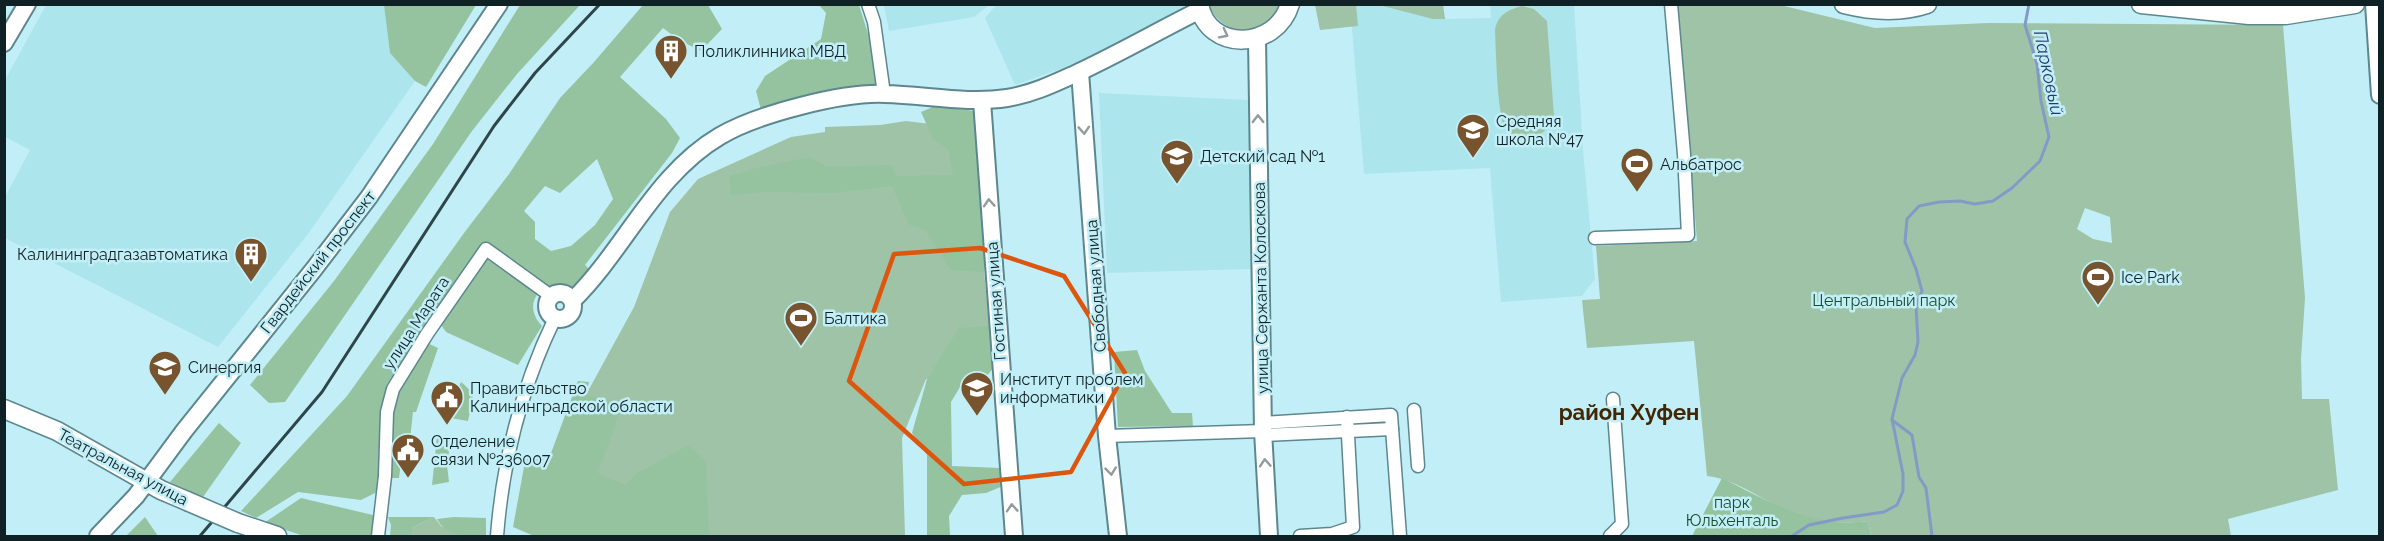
<svg xmlns="http://www.w3.org/2000/svg" width="2384" height="541" font-family="Raleway,sans-serif">
  <style>
    .built { fill: #ade5ed }
    .green { fill: #9fc3a7; fill-rule: evenodd }
    .forest { fill: #95c3a0; fill-rule: evenodd }
    .lines { fill: none; stroke-linecap: round; stroke-linejoin: round }
    .stream { stroke: #849ac6; stroke-width: 3 }
    .street-casing { stroke: #5c878e; stroke-width: 15 }
    .secondary-casing { stroke: #5c878e; stroke-width: 20 }
    .primary-casing { stroke: #5c878e; stroke-width: 21 }
    .street { stroke: #fff; stroke-width: 12 }
    .secondary { stroke: #fff; stroke-width: 16 }
    .primary { stroke: #fff; stroke-width: 18 }
    .rail { stroke: #2e4549; stroke-width: 3 }
    .primary-bridge-casing { stroke: #5c878e; stroke-width: 21; stroke-linecap: butt }
    .primary-bridge { stroke: #fff; stroke-width: 18 }
    .oneway { stroke: #939b9c }
    .marked { fill: none; stroke: #dd560d; stroke-width: 4.5; stroke-linejoin: round }
    .labels { text-anchor: middle; dominant-baseline: central; stroke-width: 5; stroke-linejoin: round; paint-order: stroke }
    .poi-label { font-size: 16px; fill: #0f2124; stroke: #c2eff7; text-anchor: start }
    .street-label { font-size: 16px; fill: #0f2124; stroke: #c2eff7 }
    .park-label { font-size: 16px; fill: #184c2a; stroke: #c2eff7 }
    .water-label { font-size: 18px; font-style: italic; fill: #233b72; stroke: #c2eff7 }
    .district-label { font-size: 22px; font-weight: bold; fill: #422706; stroke: #c2eff7 }
  </style>
  <rect width="100%" height="100%" fill="#c2eff7"/>
  <!-- built -->
  <g class="built">
    <path d="M46,5h338l6,48 25,28 -107,153 -90,113 -213,-109 -1,-39 26,-49 -25,-13v-57z"/>
    <path d="M884,5v-1l105,1 -15,12 -85,14z"/>
    <path d="M996,5h190l-95,53 -76,27 -30,-67z"/>
    <path d="M1350,5h93l2,14 46,-1 -1,-13h84l9,145 12,129 -13,17 -81,6 -11,-134 -126,6z"/>
    <path d="M1099,93l150,7 2,169 -144,4z"/>
  </g>
  <!-- green -->
  <g class="green">
    <path d="M1209,5h71c-13,33 -58,34 -71,0z"/>
    <path d="M1315,5h41l2,21 -38,4z"/>
    <path d="M1379,5h64l2,14h-12z"/>
    <path d="M1677,5h103l95,23 113,-5 295,2 22,273 -4,61 1,40h27l9,91 -110,29 3,17h-360l-3,-15c-22,3 -48,2 -70,-6 -31,-10 -57,-35 -91,-39l-13,-135 -107,7 -5,-48 18,-1 -4,-53 101,-5zM2085,208l25,9 2,26 -19,-4 -16,-10z"/>
    <path d="M1522,6l12,3 13,12 7,95c-4,10 -12,20 -23,23 -11,2 -23,-4 -27,-14 -7,-16 -8,-75 -9,-95 3,-15 12,-20 27,-24z"/>
    <path d="M906,121l65,8 22,239 -67,11 -24,59 3,98h-363l11,-81 81,-148 36,-95 28,-33 93,-42 34,-5v-5l55,-2z"/>
    <path d="M434,517l7,9 23,10h-52v-8z"/>
  </g>
  <!-- forest -->
  <g class="forest">
    <path d="M384,5v-1l92,1 -50,82 -11,-6 -25,-28z"/>
    <path d="M520,5h60l-63,69 -45,57 -187,271 -16,1 -19,-18 84,-104 99,-137z"/>
    <path d="M643,5h65l14,24 -21,22 -22,-11 -16,-12 -43,49 46,42 14,19 -8,15 -87,112 7,7 -15,15 -11,-2 -21,1 -57,-40 -7,-1 -94,139 -4,29 -4,78 -18,9 -63,-8 -42,26 -15,-7 106,-115 117,-163 45,-59 51,-76 34,-36zM597,159l16,40 -18,26 -24,21 -20,5 -16,-12v-17l-11,-11 21,-25 15,7z"/>
    <path d="M819,5h40l10,32 9,52 -34,-1 -83,22 -5,-19 9,-15 56,-37 5,-26z"/>
    <path d="M935,106l39,5 12,149 -2,12 -33,-2 -26,-40 -17,-6 -16,-38 -58,7 -71,-1 -32,3 -2,-19 27,-8 53,-11 18,10 64,-2 6,11 56,-1 -4,-25 -16,-11 -12,-27z"/>
    <path d="M485,257l54,35c-10,12 -6,24 3,34l-24,39 -72,-33 -7,-10z"/>
    <path d="M989,326l4,42 -9,12 -21,2 -12,20 1,64 48,2 3,18 -17,7 -24,2 -13,21 1,20h-23v-81l-15,-22 15,-54 32,-51z"/>
    <path d="M425,342l13,6 -22,64h-3l-3,28 -6,-2 -5,40h-10l4,-77z"/>
    <path d="M1137,350l8,21 27,42h20l1,13 -75,1 -4,-75z"/>
    <path d="M578,381l11,1 -3,12 35,14 -23,65 27,12 11,-11 52,-29 18,16 3,75h-175l-21,-9 13,-71 25,-3z"/>
    <path d="M461,382c19,15 11,19 7,39l-18,-3 3,-17z"/>
    <path d="M219,423l22,20 -38,54 -33,-15z"/>
    <path d="M437,436l14,2 -4,27 2,17 -17,3z"/>
    <path d="M1722,478c48,24 90,51 146,43l3,15h-179z"/>
    <path d="M301,498l76,18 -4,20h-69l-40,-13z"/>
    <path d="M145,517l13,19h-32z"/>
    <path d="M388,517h46l-22,11v8h-22l1,-11z"/>
    <path d="M454,517l32,1v18c-18,1 -40,1 -49,-17z"/>
  </g>
  <g class="lines">
    <!-- stream -->
    <g class="stream">
      <path d="M1892,420l20,15 7,42 7,11 6,48"/>
      <path d="M1792,536l17,-11 34,-7 41,-6 13,-7 6,-14v-17l-11,-55 10,-41 13,-23 3,-13 -2,-36 6,-15 -6,-22 -11,-27 2,-23 12,-13 20,-4 21,-1 15,3 18,-3 19,-13 28,-27 9,-24 -8,-36 -4,-37 -12,-39 4,-21"/>
    </g>
    <!-- street casing -->
    <g class="street-casing">
      <g id="street">
        <path d="M868,4l6,18 10,72"/>
        <path d="M1595,238l93,-3 -4,-81 -13,-150"/>
        <path d="M1414,410l4,56"/>
        <path d="M1263,423l128,-8 9,121"/>
        <path d="M1263,435l129,-6"/>
        <path d="M1107,436l156,-5"/>
        <path d="M378,536l7,-60 2,-64 6,-23 34,-55 59,-85 65,47"/>
        <path d="M497,536c6,-77 24,-148 58,-218"/>
        <path d="M1300,536l32,-2 21,-7 -6,-110"/>
        <path d="M1610,536l12,-12 -9,-125"/>
      </g>
    </g>
    <!-- secondary casing -->
    <g class="secondary-casing">
      <g id="secondary">
        <path d="M2374,4l6,91"/>
        <path d="M1257,39l6,392 6,105"/>
        <path d="M4,43l23,-39"/>
        <path d="M1080,72l27,364 11,100"/>
        <path d="M982,101l32,435"/>
        <circle cx="560" cy="306" r="13"/>
        <path d="M573,300c52,-51 82,-126 147,-164 37,-22 123,-44 165,-42 41,1 82,10 122,4 25,-4 46,-14 68,-24 43,-20 83,-43 125,-64"/>
        <path d="M98,536l38,-40 48,-65 130,-162 55,-72 130,-193"/>
      </g>
    </g>
    <!-- primary casing -->
    <g class="primary-casing">
      <g id="primary">
        <path d="M1199,4c8,48 77,47 91,0"/>
        <path d="M1844,4c28,7 56,9 83,0"/>
        <path d="M2141,4l108,11h37l69,-11"/>
        <path d="M4,409l53,22 104,59 26,11"/>
        <path d="M238,523l39,13"/>
      </g>
    </g>
    <!-- street -->
    <use href="#street" class="street"/>
    <!-- secondary -->
    <use href="#secondary" class="secondary"/>
    <!-- primary -->
    <use href="#primary" class="primary"/>
    <!-- rail -->
    <path class="rail" d="M200,536l122,-144 172,-266 41,-53 65,-69"/>
    <!-- primary-bridge casing -->
    <g class="primary-bridge-casing">
      <path id="primary-bridge" d="M187,501l51,22"/>
    </g>
    <!-- primary-bridge -->
    <use href="#primary-bridge" class="primary-bridge"/>
  </g>
  <!-- one-way arrows -->
  <defs><path id="oneway-chevron" d="M-2-3.5L2.5 0L-2 3.5" fill="none" stroke-width="1.6" stroke-linecap="round" stroke-linejoin="round" transform="scale(1.5)"/></defs>
  <g class="oneway">
    <use href="#oneway-chevron" transform="translate(1224 34) rotate(27)"/>
    <use href="#oneway-chevron" transform="translate(1258 119) rotate(-91)"/>
    <use href="#oneway-chevron" transform="translate(1084 130) rotate(86)"/>
    <use href="#oneway-chevron" transform="translate(989 203) rotate(-94)"/>
    <use href="#oneway-chevron" transform="translate(1265 463) rotate(-94)"/>
    <use href="#oneway-chevron" transform="translate(1111 471) rotate(84)"/>
    <use href="#oneway-chevron" transform="translate(1012 508) rotate(-94)"/>
  </g>
  <!-- marked area -->
  <path class="marked" d="M980,248l84,28 61,97 -54,99 -107,12 -115,-103 45,-127z"/>
  <!-- icons -->
  <defs>
    <g id="building-pin" transform="scale(1.725)"><path d="M0 17L-7.5 6A9.5 9.5 0 1 1 7.5 6Z" fill="#77542d" stroke="#c2eff7"/><path d="M-4-6H4V6H1V3H-1V6H-4ZM-2.5-4.3h1.7v1.8h-1.7ZM.8-4.3h1.7v1.8H.8ZM-2.5-1h1.7V.8h-1.7ZM.8-1h1.7V.8H.8Z" fill="#fff"/></g>
    <g id="school-pin" transform="scale(1.725)"><path d="M0 17L-7.5 6A9.5 9.5 0 1 1 7.5 6Z" fill="#77542d" stroke="#c2eff7"/><path d="M0-5L7-2L0 1L-7-2ZM-4 1L0 2.5L4 1V4Q0 6-4 4Z" fill="#fff"/></g>
    <g id="stadium-pin" transform="scale(1.725)"><path d="M0 17L-7.5 6A9.5 9.5 0 1 1 7.5 6Z" fill="#77542d" stroke="#c2eff7"/><path d="M0-5a6.5 5 0 1 0 0 10a6.5 5 0 1 0 0-10ZM-3.5-1.8h7v3.6h-7Z" fill="#fff"/></g>
    <g id="university-pin" transform="scale(1.725)"><path d="M0 17L-7.5 6A9.5 9.5 0 1 1 7.5 6Z" fill="#77542d" stroke="#c2eff7"/><path d="M0-5L7-2L0 1L-7-2ZM-4 1L0 2.5L4 1V4Q0 6-4 4Z" fill="#fff"/></g>
    <g id="civic-pin" transform="scale(1.725)"><path d="M0 17L-7.5 6A9.5 9.5 0 1 1 7.5 6Z" fill="#77542d" stroke="#c2eff7"/><path d="M-.6-6.5H3V-4.5H.6V-3L4-1V1h2V6H-6V1h2V-1L-.6-3ZM-1.2 2.5V6h2.4V2.5Z" fill="#fff"/></g>
  </defs>
  <g fill-rule="evenodd">
    <use href="#building-pin" x="671" y="51"/>
    <use href="#school-pin" x="1473" y="130"/>
    <use href="#school-pin" x="1177" y="156"/>
    <use href="#stadium-pin" x="1637" y="164"/>
    <use href="#building-pin" x="251" y="254"/>
    <use href="#stadium-pin" x="2098" y="277"/>
    <use href="#stadium-pin" x="801" y="318"/>
    <use href="#university-pin" x="165" y="367"/>
    <use href="#university-pin" x="977" y="388"/>
    <use href="#civic-pin" x="447" y="397"/>
    <use href="#civic-pin" x="408" y="450"/>
  </g>
  <g class="labels">
    <!-- poi labels -->
    <g class="poi-label">
      <text x="694" y="51">Поликлинника МВД</text>
      <text x="1496" y="121">Средняя<tspan x="1496" dy="18">школа №47</tspan></text>
      <text x="1200" y="156">Детский сад №1</text>
      <text x="1660" y="164">Альбатрос</text>
      <text x="228" y="254" text-anchor="end">Калининградгазавтоматика</text>
      <text x="2121" y="277">Ice Park</text>
      <text x="824" y="318">Балтика</text>
      <text x="188" y="367">Синергия</text>
      <text x="1000" y="379">Институт проблем<tspan x="1000" dy="18">информатики</tspan></text>
      <text x="470" y="388">Правительство<tspan x="470" dy="18">Калининградской области</tspan></text>
      <text x="431" y="441">Отделение<tspan x="431" dy="18">связи №236007</tspan></text>
    </g>
    <!-- street labels -->
    <g class="street-label">
      <text transform="translate(318 262) rotate(-52)">Гвардейский проспект</text>
      <text transform="translate(1096 286) rotate(-94)">Свободная улица</text>
      <text transform="translate(1261 288) rotate(-91)">улица Сержанта Колоскова</text>
      <text transform="translate(996 301) rotate(-94)">Гостиная улица</text>
      <text transform="translate(416 323) rotate(-57)">улица Марата</text>
      <text transform="translate(123 467) rotate(28)">Театральная улица</text>
    </g>
    <!-- park labels -->
    <g class="park-label">
      <text x="1884" y="300">Центральный парк</text>
      <text x="1732" y="502">парк<tspan x="1732" dy="18">Юльхенталь</tspan></text>
    </g>
    <!-- water labels -->
    <g class="water-label">
      <text transform="translate(2049 73) rotate(78)">Парковый</text>
    </g>
    <!-- district labels -->
    <g class="district-label">
      <text x="1629" y="412">район Хуфен</text>
    </g>
  </g>
  <!-- border -->
  <rect width="2384" height="541" fill="none" stroke="#0f2124" stroke-width="12"/>
</svg>
